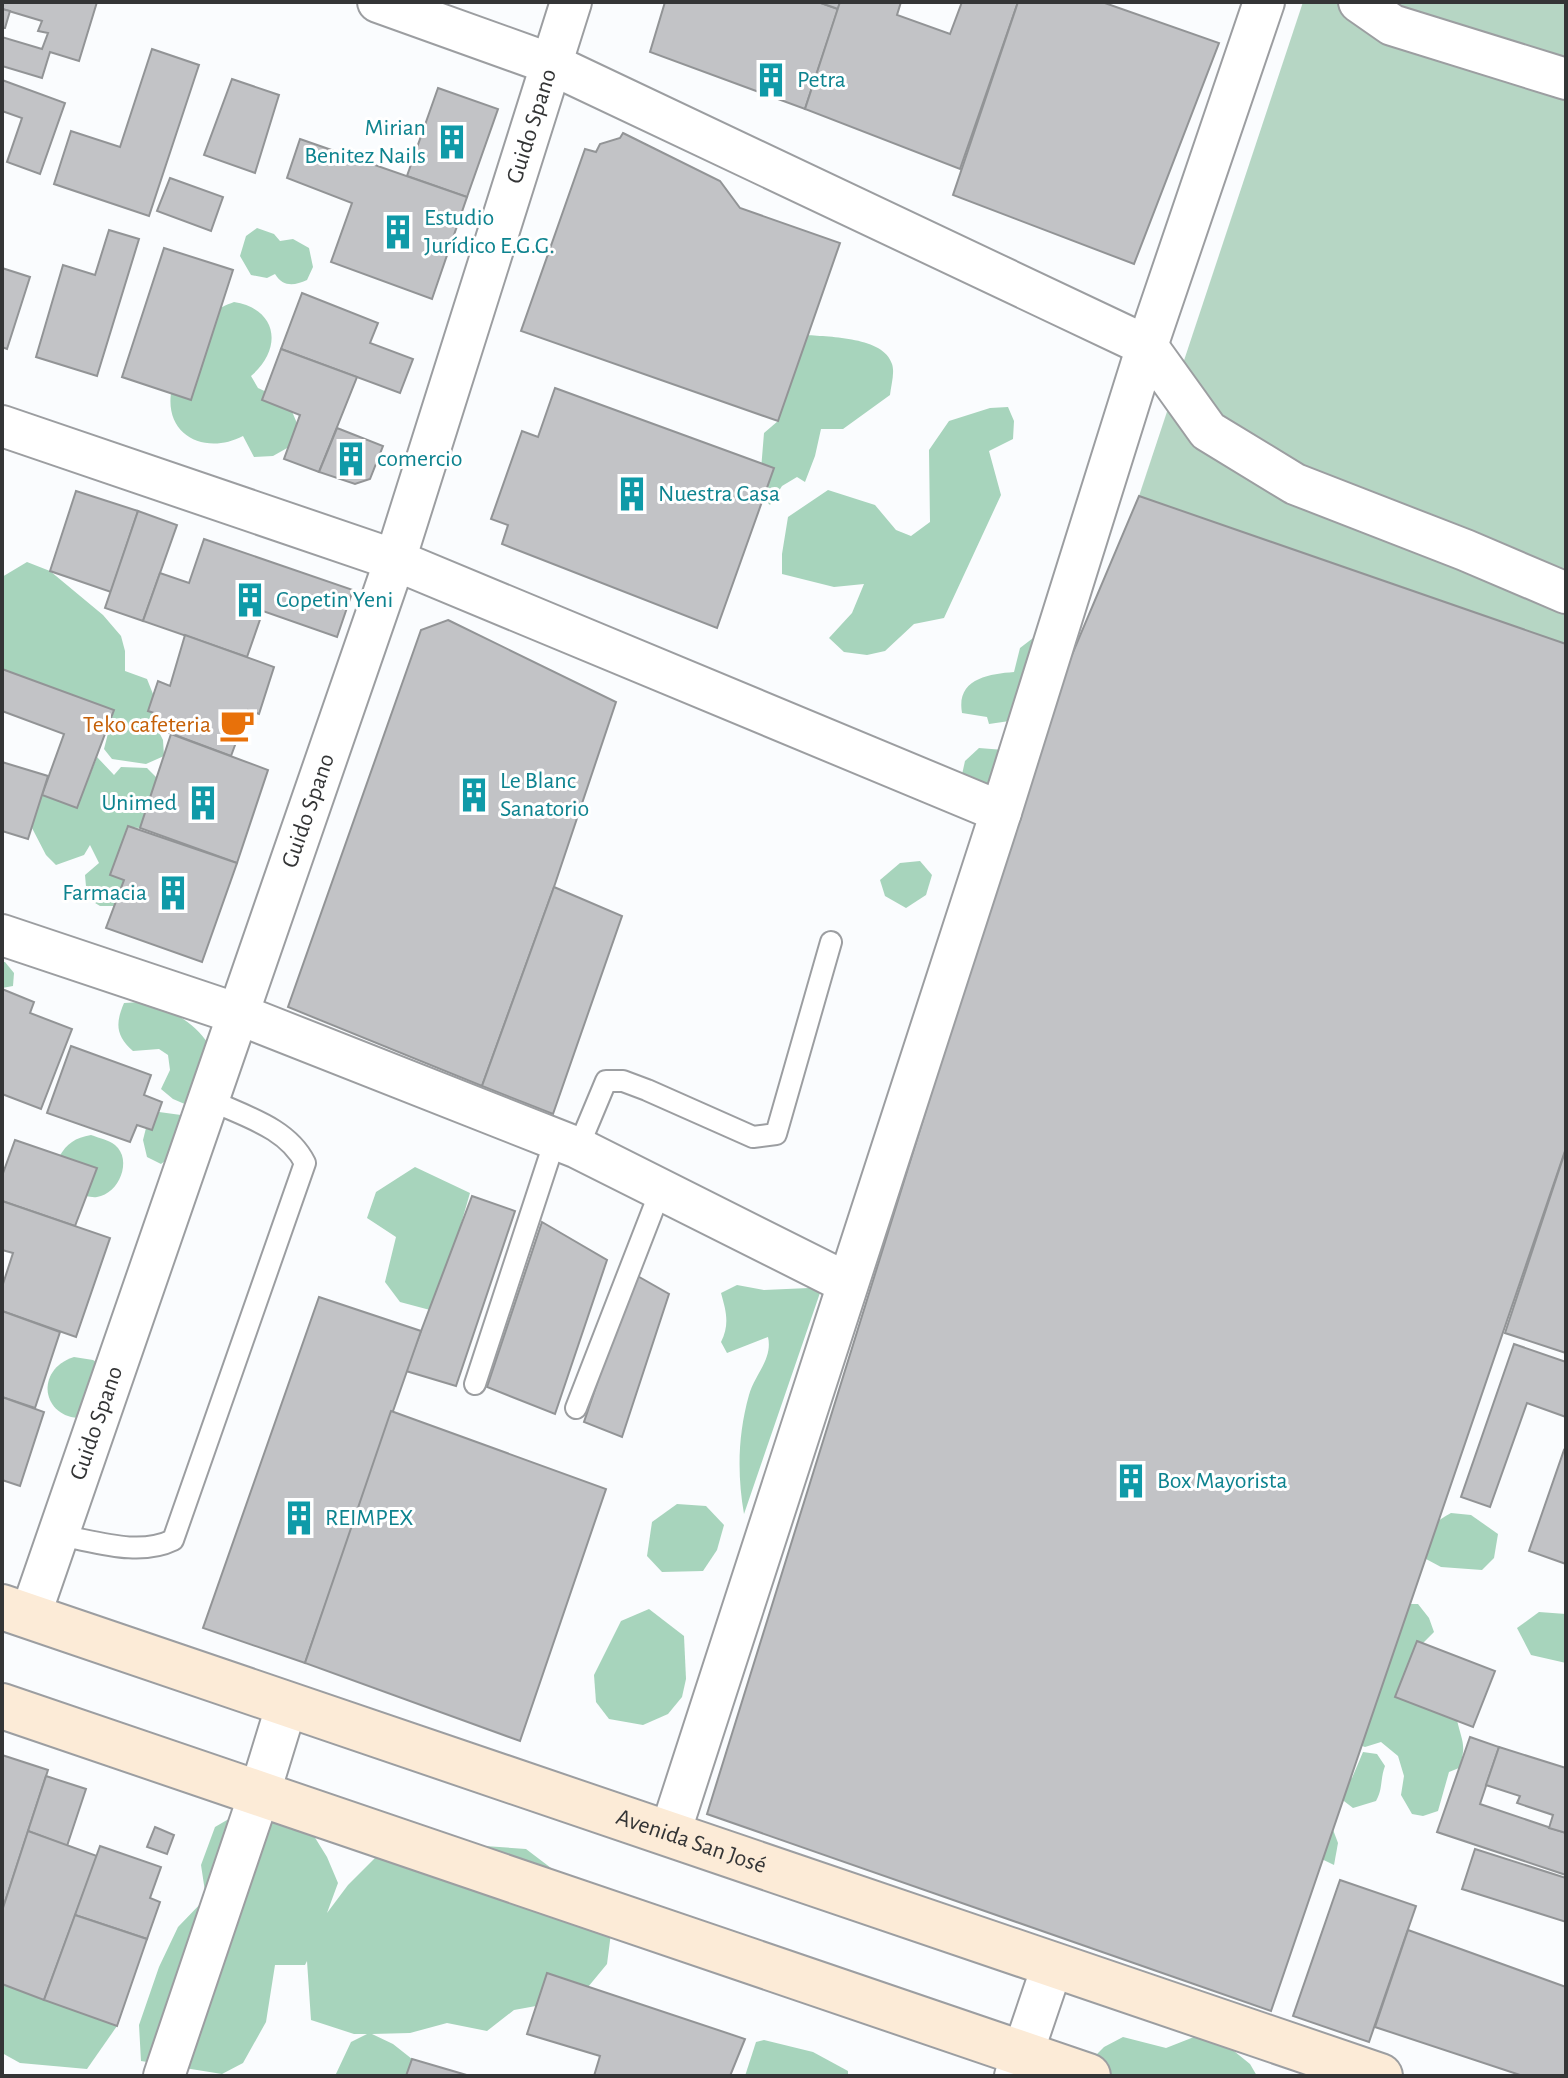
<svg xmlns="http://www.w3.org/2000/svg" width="1568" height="2078" font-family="'Alegreya Sans',sans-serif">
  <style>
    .green { fill: #b6d6c4 }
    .forest { fill: #a7d4bc }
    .building { fill: #c2c3c6; stroke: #929496; stroke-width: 2 }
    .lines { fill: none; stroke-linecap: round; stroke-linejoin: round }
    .lane-casing { stroke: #9c9ea1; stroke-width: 24 }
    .street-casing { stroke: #9c9ea1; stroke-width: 44 }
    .secondary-casing { stroke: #9c9ea1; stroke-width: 48 }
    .lane { stroke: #fff; stroke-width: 20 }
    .street { stroke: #fff; stroke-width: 40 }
    .secondary { stroke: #fcebd7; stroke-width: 44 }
    .labels { text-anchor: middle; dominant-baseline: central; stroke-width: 6; stroke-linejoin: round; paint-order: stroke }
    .culture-label { font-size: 24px; fill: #0d838f; stroke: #fff; text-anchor: start }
    .street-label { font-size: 24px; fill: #343536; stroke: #fff }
    .food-label { font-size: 24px; fill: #c56008; stroke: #fff; text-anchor: end }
  </style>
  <rect width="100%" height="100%" fill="#fafcfe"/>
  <!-- green -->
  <path class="green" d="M1303,2h263v642l-427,-148z"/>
  <!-- forest -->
  <g class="forest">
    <path d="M257,228l17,6 6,7 13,-2 16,9 4,19 -6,13c-13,6 -24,7 -32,-6l-8,4 -16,-3 -11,-19 6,-20z"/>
    <path d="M234,302c44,7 49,47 17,74l7,12 30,14 11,26 -3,15 -23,13 -19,1 -11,-21c-36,19 -78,1 -72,-43 2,-12 33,-67 42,-78 5,-7 13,-10 21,-13z"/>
    <path d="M807,335c23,2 77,2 85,29 3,9 -1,21 -2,31l-47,34h-22l-6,27 -10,26 -8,-5 -15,9 -12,19 -11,-11 5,-61 14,-12z"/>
    <path d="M1008,407l6,14 -1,18 -24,12 12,44 -57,123 -30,6 -29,27 -18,4 -23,-3 -15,-14 23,-25 12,-29 -30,3 -52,-13v-20l6,-37 40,-27 47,15 21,25 15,6 19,-14 -1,-72 20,-29 41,-13z"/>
    <path d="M27,562l23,9 53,44 18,21 4,15v20l22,8 8,20 -5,29 8,2 5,10 1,16 -18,8 -34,-5 -8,-10 10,-39 -112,-41v-92z"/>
    <path d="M1037,635l-13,84 -35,5 -2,-7 -25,-4c-6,-34 26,-39 52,-41l6,-24z"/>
    <path d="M979,748l25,2 17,55 -60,-26 4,-18z"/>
    <path d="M97,757l17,18 7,-8 26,1 10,10 -17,50 -13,-1 -16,48 13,5 -10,26h-14l-13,-8 -2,-23 14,-12 -9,-18 -6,10 -28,10 -10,-10 -14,-27 10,-33 35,13z"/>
    <path d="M920,861l12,14 -6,20 -20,13 -21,-12 -5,-16 20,-17z"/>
    <path d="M2,962h3l9,11 -1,13 -11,2z"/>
    <path d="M141,1002c27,6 53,19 68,43l-22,60 -14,-6 -12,-10 9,-19 -2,-15 -9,-6 -26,2c-17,-15 -18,-27 -9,-48z"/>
    <path d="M159,1112l22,3c11,29 3,32 -20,49l-14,-7 -4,-17 3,-12 6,2z"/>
    <path d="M91,1135c8,3 18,5 24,10 18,15 4,49 -18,52 -6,1 -14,-2 -20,-3l-18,-37c8,-14 16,-19 32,-22z"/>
    <path d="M415,1167l55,26 -18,62 -22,55 -30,-8 -15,-20 11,-45 -29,-19 9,-26z"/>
    <path d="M833,1255l-89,259c-7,-40 -6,-80 5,-119 6,-21 24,-36 19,-58l-41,16 -6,-11c9,-18 5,-31 0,-49l16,-8 27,5 45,-2 13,-11z"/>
    <path d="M74,1357l19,3 9,6 -17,52c-43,3 -52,-48 -11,-61z"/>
    <path d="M677,1504l29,2 18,19 -7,25 -14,21 -41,1 -15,-16 5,-34z"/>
    <path d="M1451,1513l20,2 27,19 -4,24 -12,12 -41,-3 -15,-8c-2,-26 3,-34 25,-46z"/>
    <path d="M1396,1604h22l11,14 5,14 -11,11 -6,-2 -22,56 62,23c5,22 10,25 2,48l-10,4 -11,39 -15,5 -11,-2 -11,-19 3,-19 -6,-20 -17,-14 -16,5 -14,-5z"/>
    <path d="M649,1609l35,27 2,43 -4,18 -14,17 -25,11 -34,-6 -13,-17 -2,-27 27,-54z"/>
    <path d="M1539,1612l27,2v49l-35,-8 -14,-27z"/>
    <path d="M1363,1752l14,2 8,12c-5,13 -2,23 -9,35l-23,7 -13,-10 2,-17 10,-3z"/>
    <path d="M239,1813l70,15 18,29 11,26 -11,30 21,-28 30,-30 68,-19 39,10 41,3 54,41 31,43 -4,31 -19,23 -52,19 -22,4 -27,21 -40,-8 -37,10 -38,1 21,10 19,15 -6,17h-71l16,-34 16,-8h-13l-43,-14 -4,-59 -2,4h-30l-9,57 -23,41 -21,11 -81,-13 -2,-36 20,-58 19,-40 28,-29 -5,-33 14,-38z"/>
    <path d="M1332,1827l6,16 -4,22 -35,-17z"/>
    <path d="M2,1984l115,42 -30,43 -67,-6 -18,-10z"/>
    <path d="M1123,2037l43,11 28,-11 35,10 21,17 7,12h-145l-8,-3 -11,-15 11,-11z"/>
    <path d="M764,2040l49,12 35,19v5h-103l11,-34z"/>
  </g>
  <!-- building -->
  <g class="building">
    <path d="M2,2h95l-18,59 -29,-9 -8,26 -40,-12v-29l40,12 6,-16 -10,-2 4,-10 -40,-12z"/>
    <path d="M665,2h153l20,7 -33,100 -155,-57z"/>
    <path d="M818,2h22l-2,7z"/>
    <path d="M840,2h61l-4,13 53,19 12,-32h56l-58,167 -155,-60z"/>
    <path d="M1018,2h84l117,41 -85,221 -181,-69z"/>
    <path d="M2,9l8,2 -5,17h-3z"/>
    <path d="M152,49l47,16 -50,151 -95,-32 17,-53 49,16z"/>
    <path d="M232,79l47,16 -24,78 -51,-18z"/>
    <path d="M2,80l63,23 -25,71 -33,-12 15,-44 -20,-7z"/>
    <path d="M438,88l60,21 -31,88 -60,-21z"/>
    <path d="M623,133l97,48 20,27 100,35 -62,178 -257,-90 64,-182 11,3 4,-8 20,-6z"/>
    <path d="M300,139l167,58 -35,102 -101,-37 21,-59 -65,-25z"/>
    <path d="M170,178l53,19 -12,34 -54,-20z"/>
    <path d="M109,230l30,9 -42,137 -61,-19 27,-92 32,10z"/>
    <path d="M164,248l69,22 -42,130 -69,-23z"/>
    <path d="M2,268l28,9 -23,72 -5,-2z"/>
    <path d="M302,293l76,30 -8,20 43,16 -13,34 -119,-44z"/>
    <path d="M281,349l76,28 -38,95 -35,-13 16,-44 -38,-15z"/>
    <path d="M555,388l219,80 -57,160 -215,-84 6,-19 -17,-6 31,-88 16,6z"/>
    <path d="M337,428l46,18 -13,33 -15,5 -36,-12z"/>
    <path d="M76,491l62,20 -27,81 -61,-21z"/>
    <path d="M1139,496l427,148v504l-295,863 -564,-197 314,-1009 47,-141z"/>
    <path d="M138,511l39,14 -34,96 -38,-13z"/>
    <path d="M204,539l149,51 -16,47 -74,-26 -16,46 -104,-36 17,-48 29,10z"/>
    <path d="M448,620l168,82 -62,185 -72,199 -194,-79 133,-377z"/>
    <path d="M185,635l89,32 -15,47 -11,-4 -17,46 -75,-28 4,-13 -12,-4 10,-30 12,5z"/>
    <path d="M2,669l112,41 -37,98 -35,-13 22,-61 -62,-23z"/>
    <path d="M171,734l97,36 -31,93 -97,-35z"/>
    <path d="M2,762l46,14 -20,63 -26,-8z"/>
    <path d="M128,826l109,37 -35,99 -96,-34 18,-48 -14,-5z"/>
    <path d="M554,887l68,29 -69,198 -71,-28z"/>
    <path d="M2,989l32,13 -4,11 42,16 -31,80 -39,-15z"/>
    <path d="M71,1046l80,29 -7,20 18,7 -10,28 -15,-5 -7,17 -83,-29z"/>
    <path d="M15,1140l82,28 -22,58 -73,-25v-25z"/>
    <path d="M1566,1149v204l-61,-20z"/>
    <path d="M472,1196l43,15 -59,175 -50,-15z"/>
    <path d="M2,1201l108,37 -34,99 -74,-26v-24l11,-34 -11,-3z"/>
    <path d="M542,1222l65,38 -52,154 -68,-27z"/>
    <path d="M634,1274l35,20 -47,143 -38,-15z"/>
    <path d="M319,1297l102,34 -116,332 -102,-35z"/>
    <path d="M2,1311l58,21 -25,76 -33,-11z"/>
    <path d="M1514,1344l52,18v55l-39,-14 -37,104 -29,-10z"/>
    <path d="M2,1397l42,15 -24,74 -18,-6z"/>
    <path d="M391,1411l215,78 -86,252 -215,-78z"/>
    <path d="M1564,1450l2,1v113l-37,-13z"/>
    <path d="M1417,1641l78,30 -22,56 -78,-30z"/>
    <path d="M1470,1737l29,10 -19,57 86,29v42l-129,-43z"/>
    <path d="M1499,1747l67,21v65l-17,-5 4,-13 -36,-12 3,-7 -34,-11z"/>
    <path d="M2,1755l46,15 -46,141z"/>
    <path d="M46,1776l40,13 -19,57 -39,-15z"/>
    <path d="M155,1827l19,8 -7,19 -20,-7z"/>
    <path d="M28,1831l69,25 -53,144 -42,-16v-73z"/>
    <path d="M100,1846l61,21 -11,31 10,4 -13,37 -72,-24z"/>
    <path d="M1475,1849l91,29v44l-104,-33z"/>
    <path d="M1340,1880l76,26 -47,136 -76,-26z"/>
    <path d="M75,1915l72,24 -30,87 -73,-26z"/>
    <path d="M1408,1930l158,57v89h-43l-148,-49z"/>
    <path d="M547,1973l198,66 -15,37h-136l6,-20 -73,-22z"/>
    <path d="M412,2059l58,17h-64z"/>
  </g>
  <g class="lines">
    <!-- lane casing -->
    <g class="lane-casing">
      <g id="lane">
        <path d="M578,1148l28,-67h17l24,9 106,47 23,-3 55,-192"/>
        <path d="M475,1384l80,-244"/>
        <path d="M576,1408l85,-219"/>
        <path d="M58,1535c37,6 80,22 115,5l132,-377c-18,-36 -62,-47 -97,-64"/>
      </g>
    </g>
    <!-- street casing -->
    <g class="street-casing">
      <g id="street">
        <path d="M378,2l173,62 596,282 61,85 87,53 170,66 101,43"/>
        <path d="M1359,2l33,23 174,54"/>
        <path d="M2,426l393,134 606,252"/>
        <path d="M2,935l236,79 340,134 269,135"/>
        <path id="s1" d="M30,1616l365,-1056 176,-558"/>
        <path d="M670,1833l331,-1021 146,-466 117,-344"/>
        <path d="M164,2076l95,-281 28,-91"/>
        <path d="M1015,2076l38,-112"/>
      </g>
    </g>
    <!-- secondary casing -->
    <g class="secondary-casing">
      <g id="secondary">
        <path id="s2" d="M2,1607l1378,469"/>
        <path d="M2,1706l1086,370"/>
      </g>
    </g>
    <!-- lane -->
    <use href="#lane" class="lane"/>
    <!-- street -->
    <use href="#street" class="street"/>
    <!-- secondary -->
    <use href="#secondary" class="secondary"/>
  </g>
  <!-- icons -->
  <defs>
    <g id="building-bare" transform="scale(2.76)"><path d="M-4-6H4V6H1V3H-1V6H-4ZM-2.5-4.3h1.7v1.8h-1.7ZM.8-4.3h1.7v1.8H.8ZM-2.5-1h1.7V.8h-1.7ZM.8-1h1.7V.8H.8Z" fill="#0f9aa8" stroke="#fff" stroke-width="2.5" paint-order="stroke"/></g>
    <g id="cafe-bare" transform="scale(2.76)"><path d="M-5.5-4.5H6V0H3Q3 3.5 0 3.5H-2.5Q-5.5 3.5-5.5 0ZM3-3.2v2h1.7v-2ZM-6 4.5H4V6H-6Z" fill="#e8710a" stroke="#fff" stroke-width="2.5" paint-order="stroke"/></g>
  </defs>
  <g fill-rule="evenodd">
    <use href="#building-bare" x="771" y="80"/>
    <use href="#building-bare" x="452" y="142"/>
    <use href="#building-bare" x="398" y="232"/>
    <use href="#building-bare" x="351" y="459"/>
    <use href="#building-bare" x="632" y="494"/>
    <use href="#building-bare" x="250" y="600"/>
    <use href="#cafe-bare" x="237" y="725"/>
    <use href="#building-bare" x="474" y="795"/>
    <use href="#building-bare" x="203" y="803"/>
    <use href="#building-bare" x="173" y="893"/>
    <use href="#building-bare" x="1131" y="1481"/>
    <use href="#building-bare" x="299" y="1518"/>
  </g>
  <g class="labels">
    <!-- culture labels -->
    <g class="culture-label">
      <text x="797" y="80">Petra</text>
      <text x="426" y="128" text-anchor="end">Mirian<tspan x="426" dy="28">Benitez Nails</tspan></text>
      <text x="424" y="218">Estudio<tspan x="424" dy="28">Jurídico E.G.G.</tspan></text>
      <text x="377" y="459">comercio</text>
      <text x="658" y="494">Nuestra Casa</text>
      <text x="276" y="600">Copetin Yeni</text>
      <text x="500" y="781">Le Blanc<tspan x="500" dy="28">Sanatorio</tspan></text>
      <text x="177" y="803" text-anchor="end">Unimed</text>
      <text x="147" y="893" text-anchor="end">Farmacia</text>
      <text x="1157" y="1481">Box Mayorista</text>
      <text x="325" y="1518">REIMPEX</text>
    </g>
    <!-- street labels -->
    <g class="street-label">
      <text stroke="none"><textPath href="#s1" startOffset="1572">Guido Spano</textPath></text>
      <text stroke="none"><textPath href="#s1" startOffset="852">Guido Spano</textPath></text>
      <text stroke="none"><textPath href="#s1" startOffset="204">Guido Spano</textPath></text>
      <text stroke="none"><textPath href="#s2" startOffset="728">Avenida San José</textPath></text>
    </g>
    <!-- food labels -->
    <g class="food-label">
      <text x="211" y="725">Teko cafeteria</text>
    </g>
  </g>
  <!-- border -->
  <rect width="1568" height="2078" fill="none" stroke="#343536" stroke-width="8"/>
</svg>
